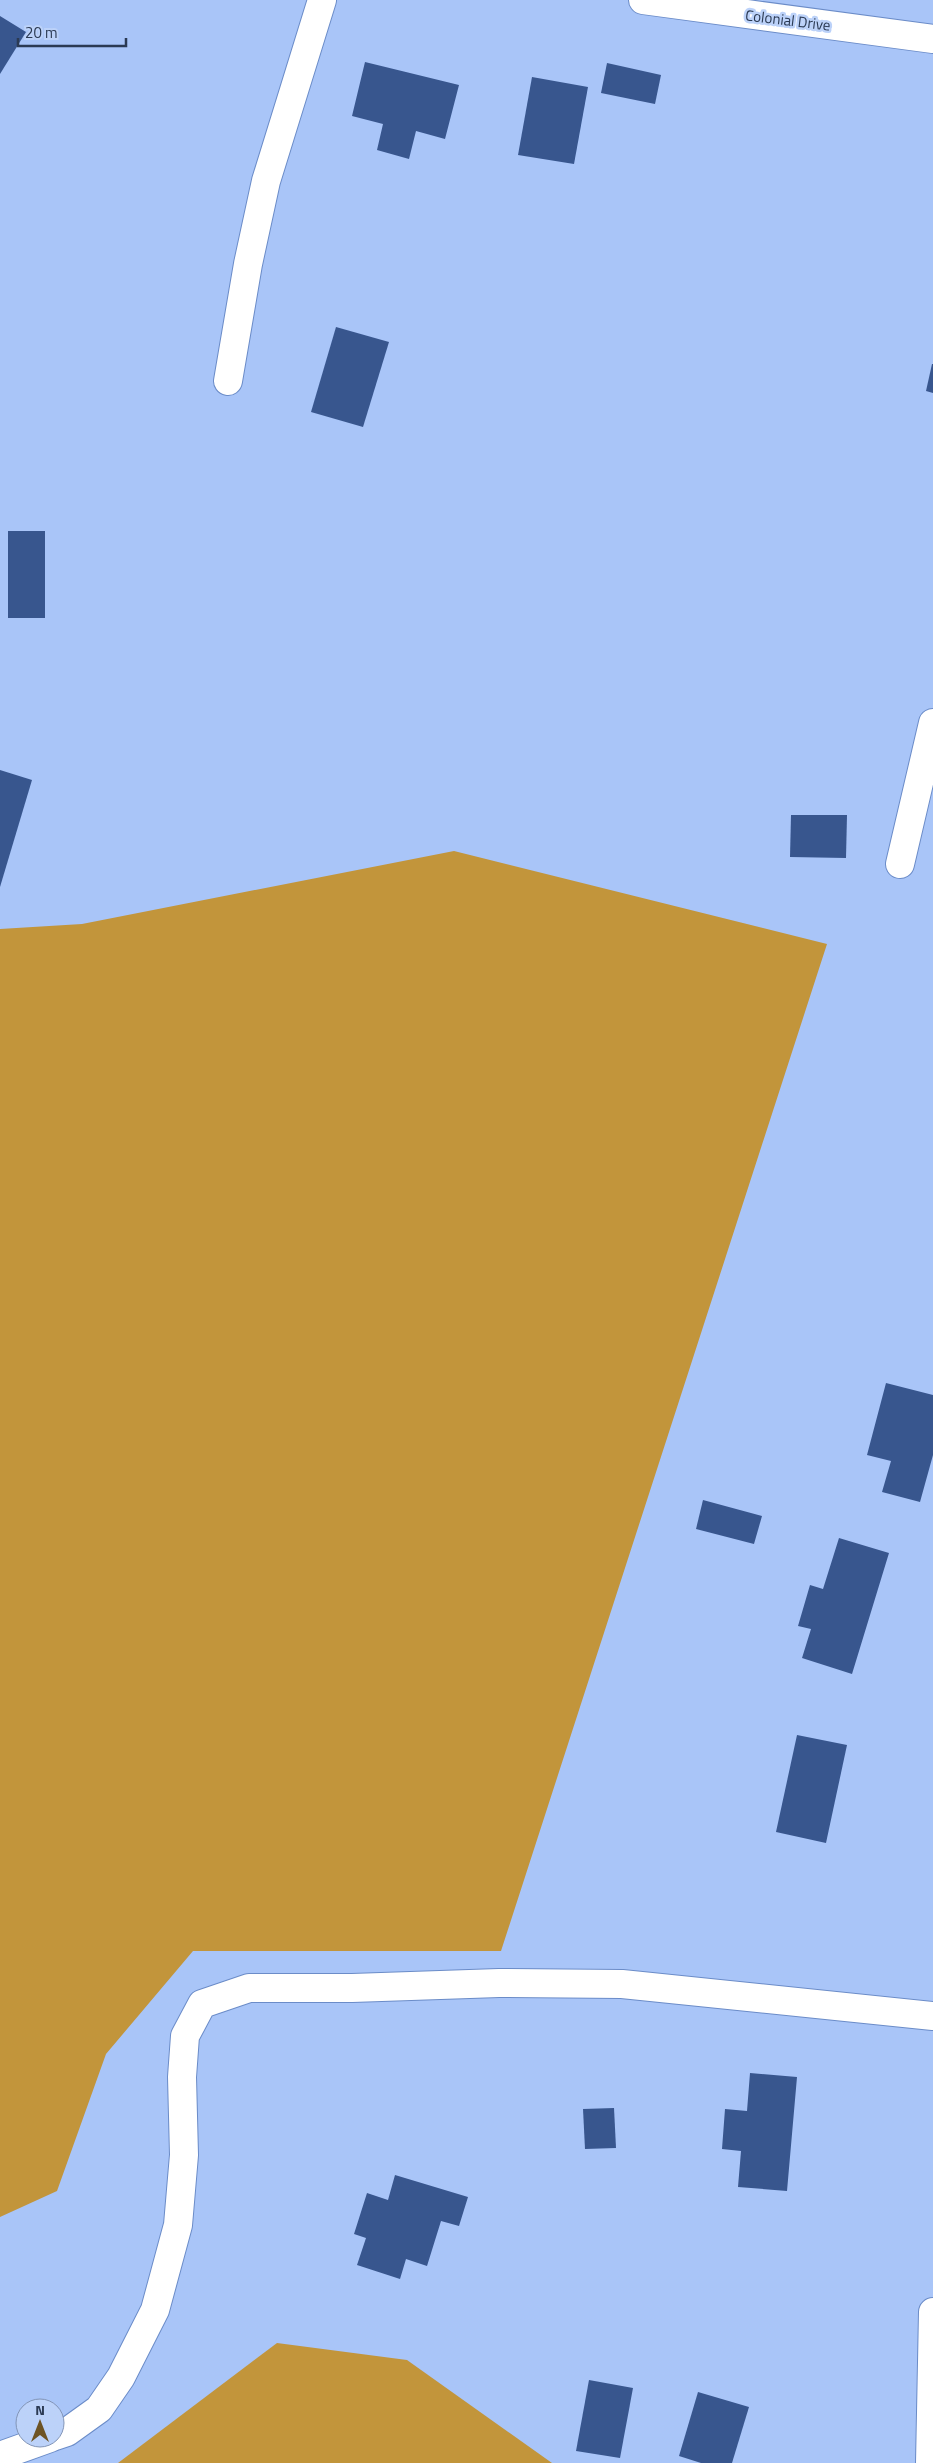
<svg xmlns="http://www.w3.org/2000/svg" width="933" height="2463" font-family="'Titillium Web',sans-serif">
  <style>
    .green { fill: #c2953b }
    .building { fill: #38568e }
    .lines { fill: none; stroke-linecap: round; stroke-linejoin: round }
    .minor-casing { stroke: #6b8cc8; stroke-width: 30 }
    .minor { stroke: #fff; stroke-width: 28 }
    .labels { text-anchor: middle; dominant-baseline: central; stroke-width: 5; stroke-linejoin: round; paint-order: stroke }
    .street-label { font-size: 15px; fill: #2b3a53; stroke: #bcd2f9 }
  </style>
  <rect width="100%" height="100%" fill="#a9c5f8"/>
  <!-- green -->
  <g class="green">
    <path d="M454,851l373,93 -326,1007h-308l-87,103 -49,137 -57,26v-1288l82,-5z"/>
    <path d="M277,2343l130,17 145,103h-434z"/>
  </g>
  <!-- building -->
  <g class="building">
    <path d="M0,16l26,16 -26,42z"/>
    <path d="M365,62l94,23 -14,54 -29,-8 -7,28 -32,-9 6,-26 -31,-8z"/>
    <path d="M607,63l54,12 -6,29 -54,-11z"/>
    <path d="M532,77l56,10 -14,77 -56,-9z"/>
    <path d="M336,327l53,15 -26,85 -52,-15z"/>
    <path d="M932,364h1v29l-7,-2z"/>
    <rect x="8" y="531" width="37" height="87"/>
    <path d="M0,770l32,10 -32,107z"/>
    <path d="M791,815h56l-1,43 -56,-1z"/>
    <path d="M886,1383l47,12v60l-13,47 -38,-10 9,-31 -24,-6z"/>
    <path d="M703,1500l59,16 -8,28 -58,-15z"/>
    <path d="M839,1538l50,15 -37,121 -50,-16 9,-29 -13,-3 12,-41 13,4z"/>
    <path d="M797,1735l50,10 -21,98 -50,-11z"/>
    <path d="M750,2073l47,4 -10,114 -49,-4 3,-36 -19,-2 3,-40 22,2z"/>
    <path d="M614,2108l2,40 -31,1 -2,-40z"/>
    <path d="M395,2175l73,22 -9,29 -18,-5 -14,45 -21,-7 -6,20 -43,-14 9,-27 -12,-4 13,-41 21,7z"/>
    <path d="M589,2380l44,8 -13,70 -44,-7z"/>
    <path d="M698,2392l51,15 -17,56h-31l-22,-7z"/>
  </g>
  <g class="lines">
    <!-- minor casing -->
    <g class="minor-casing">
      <g id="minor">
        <path d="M643,0l290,39"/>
        <path d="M228,381l20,-117 18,-83 56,-181"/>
        <path d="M900,864l33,-141"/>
        <path d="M55,2436l12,-4 32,-23 22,-32 34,-67 23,-85 6,-70 -2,-78 3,-41 17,-32 47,-16h103l147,-5 123,1 311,32"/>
        <path d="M0,2456l50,-18"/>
        <path d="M930,2463l3,-151"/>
      </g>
    </g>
    <!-- minor -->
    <use href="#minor" class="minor"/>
  </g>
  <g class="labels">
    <!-- street labels -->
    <g class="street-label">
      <text transform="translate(788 20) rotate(7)">Colonial Drive</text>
    </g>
  </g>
  <!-- north arrow -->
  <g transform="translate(40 2423)"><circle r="24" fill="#bcd2f9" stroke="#8295b7"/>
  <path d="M0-4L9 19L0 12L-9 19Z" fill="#6d5425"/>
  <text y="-8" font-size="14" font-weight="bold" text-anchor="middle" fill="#2b3a53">N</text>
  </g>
  <!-- scale -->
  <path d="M18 38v8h108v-8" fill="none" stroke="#2b3a53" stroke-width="2.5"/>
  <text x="25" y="38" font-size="15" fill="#2b3a53" stroke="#bcd2f9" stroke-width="4" paint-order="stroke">20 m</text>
</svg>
